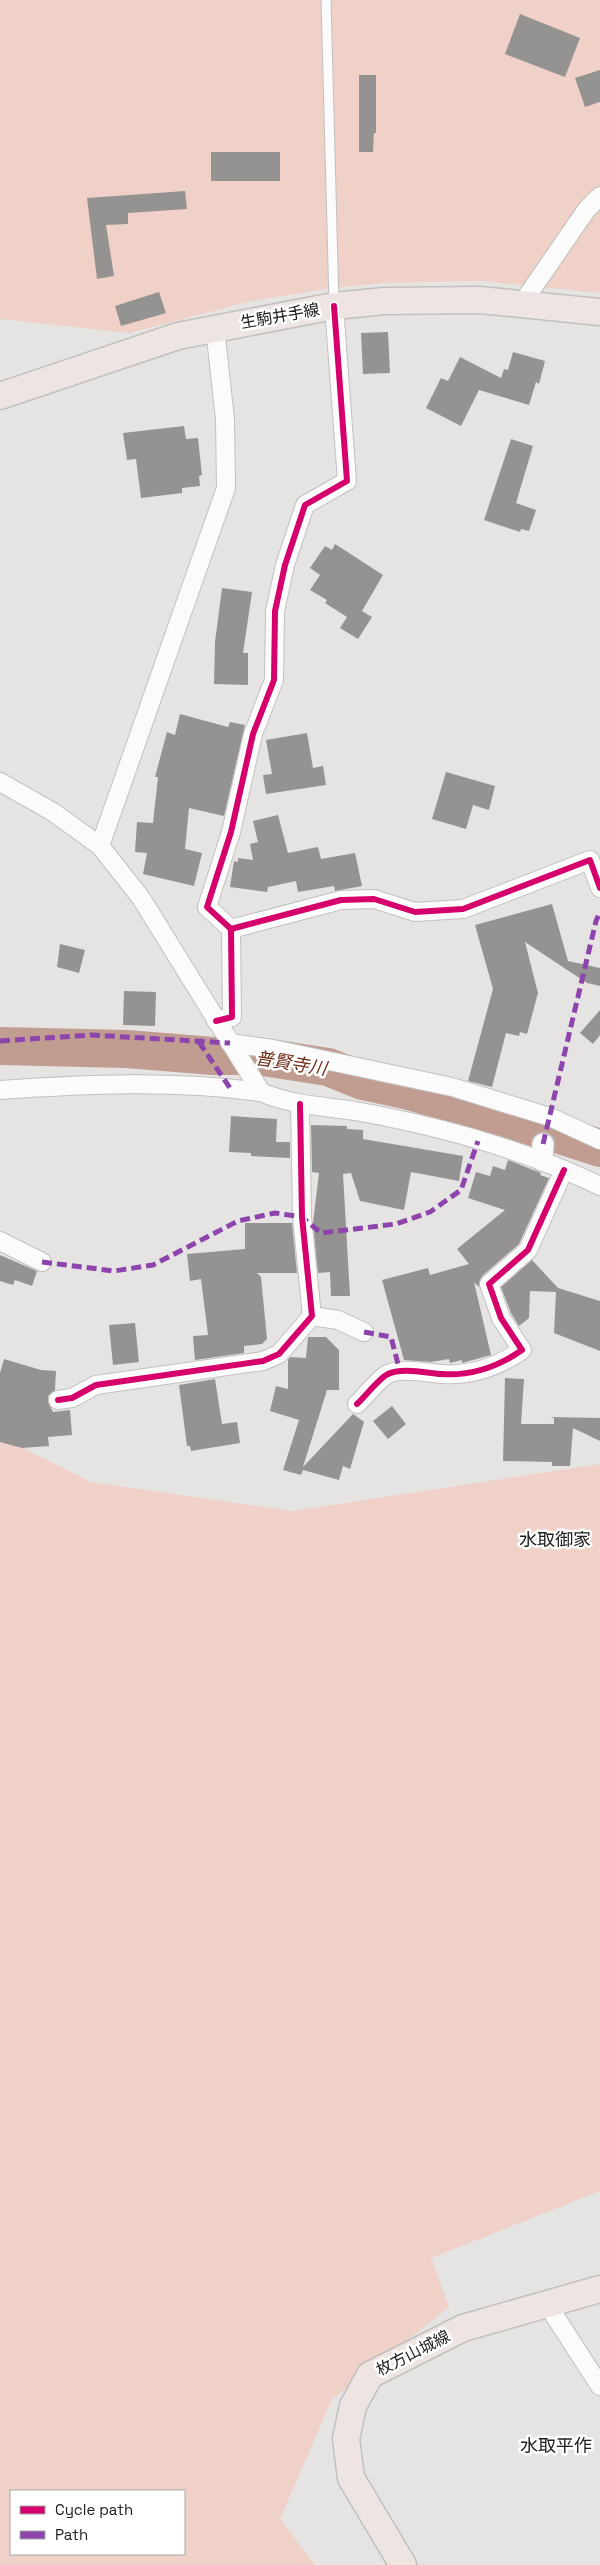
<svg xmlns="http://www.w3.org/2000/svg" width="600" height="2565" font-family="'Space Grotesk','Noto Sans JP',sans-serif">
  <style>
    .green { fill: #efd1c7; fill-rule: evenodd }
    .lines { fill: none; stroke-linecap: round; stroke-linejoin: round }
    .river { stroke: #c09d90; stroke-width: 38 }
    .building { fill: #949392 }
    .service-casing { stroke: #c1c0bf; stroke-width: 11 }
    .minor-casing { stroke: #c1c0bf; stroke-width: 20 }
    .tertiary-casing { stroke: #c1c0bf; stroke-width: 24 }
    .primary-casing { stroke: #c1c0bf; stroke-width: 29 }
    .service { stroke: #fbfbfb; stroke-width: 9 }
    .minor { stroke: #fbfbfb; stroke-width: 18 }
    .tertiary { stroke: #fbfbfb; stroke-width: 21 }
    .primary { stroke: #eee5e2; stroke-width: 26 }
    .quiet { stroke: #8e44ad; stroke-width: 5; stroke-dasharray: 10 5; stroke-linecap: butt }
    .cycleway-casing { stroke: #fff; stroke-width: 9 }
    .cycleway { stroke: #d6006c; stroke-width: 6 }
    .labels { text-anchor: middle; dominant-baseline: central; stroke-width: 5; stroke-linejoin: round; paint-order: stroke }
    .street-label { font-size: 16px; fill: #21201f; stroke: #fff }
    .water-label { font-size: 18px; font-style: italic; fill: #6f3019; stroke: #fff }
    .neighbourhood-label { font-size: 18px; fill: #21201f; stroke: #fff }
  </style>
  <rect width="100%" height="100%" fill="#e6e4e3"/>
  <!-- green -->
  <g class="green">
    <path d="M0,0h600v293l-119,-12 -97,2 -52,5 -81,13 -122,32 -129,-14z"/>
    <path d="M0,1437l91,45 202,29 307,-47v727l-169,67 18,49 -117,92 -52,120 35,46h-315zM11,2491h173v63h-173z"/>
  </g>
  <g class="lines">
    <!-- river -->
    <path class="river" d="M0,1046l127,3 86,7h44l71,11 35,14 46,10 145,42 46,15"/>
  </g>
  <!-- building -->
  <g class="building">
    <path d="M520,14l60,24 -15,39 -60,-23z"/>
    <path d="M600,70v32l-15,5 -10,-29z"/>
    <path d="M359,75h17v58h-2l-1,19h-14z"/>
    <rect x="211" y="152" width="69" height="29"/>
    <path d="M185,191l2,18 -59,4v11l-22,1 8,51 -17,3 -10,-81z"/>
    <path d="M159,292l7,21 -45,13 -6,-20z"/>
    <path d="M388,332l2,41 -27,1 -2,-41z"/>
    <path d="M513,352l32,9 -6,23 -3,-2 -7,23 -50,-15 -18,36 -35,-18 15,-30 7,3 12,-24 41,21 3,-9 4,1z"/>
    <path d="M184,426l2,13 12,-1 4,37 -3,1 1,10 -18,2v5l-41,5 -5,-39 -9,1 -4,-27z"/>
    <path d="M511,439l22,7 -17,57 20,7 -7,21 -8,-2 -1,3 -36,-12z"/>
    <path d="M335,544l48,31 -21,36 10,6 -14,22 -18,-11 7,-11 -22,-14 2,-3 -17,-10 10,-15 -10,-7 15,-22 7,4z"/>
    <path d="M222,588l30,4 -9,61h5v32l-34,-1 1,-42z"/>
    <path d="M180,714l48,13 2,-5 15,3 -21,91 -35,-8 -4,41 17,4 -8,33 -51,-12 4,-21 -12,-1 2,-30 16,1 5,-46h-3l12,-45 8,3z"/>
    <path d="M307,733l6,35 10,-2 3,19 -60,9 -3,-19 9,-1 -6,-34z"/>
    <path d="M446,772l49,14 -6,24 -16,-5 -7,24 -34,-10z"/>
    <path d="M278,815l10,38 30,-6 3,12 34,-6 7,33 -27,5 -1,-5 -36,6 -2,-11 -28,6 -1,5 -37,-5 4,-26 4,1v-4l15,2 -3,-16 8,-2 -5,-21z"/>
    <path d="M552,904l16,57 32,7v18l-13,-3 -62,-41 13,51 -11,41 -7,-2 -1,4 -13,-3 -14,54 -24,-6 25,-92 -18,-64z"/>
    <path d="M60,944l25,6 -6,23 -22,-6z"/>
    <path d="M124,991l32,1 -1,34 -32,-1z"/>
    <path d="M600,1010v25l-7,9 -13,-11z"/>
    <path d="M231,1116l46,3 -1,23h14v16l-39,-2v-3l-22,-1z"/>
    <path d="M311,1125l36,1v3l16,1v9l100,17 -4,25 -48,-9 -7,38 -44,-9 -9,-28 -8,1 7,122h-19l-1,-24 -12,1 -5,-50 6,-50 -7,-1z"/>
    <path d="M508,1160l33,13 -1,2 9,3 -30,66 -37,32 -3,11 -5,-5 17,73 -29,8v-3l-12,3 -1,-4 -18,3 -27,-2 -22,-80 46,-12 2,7 39,-11 -12,-15 48,-39 -37,-12 8,-26 14,4 3,-10 12,4z"/>
    <path d="M245,1223h47l5,50h-40l4,4 6,62 -5,5 -18,2v7l-49,7 -2,-24 15,-1 -7,-56 -11,2 -3,-27 58,-5z"/>
    <path d="M0,1255l37,16 -5,15 -17,-6 -2,5 -13,-4z"/>
    <path d="M532,1260l26,28 42,13v50l-46,-18 2,-41 -26,-1 -1,27 -10,8 -8,-13 -10,-26z"/>
    <path d="M135,1323l4,39 -26,3 -4,-40z"/>
    <path d="M308,1337h18l13,13v40h-12l-24,77 50,-53 11,8 -14,47 -7,-3 -4,14 -36,-10 -2,5 -18,-5 16,-50 -29,-9 6,-25 12,3v-29l2,-3 16,1z"/>
    <path d="M4,1359l37,11 15,1 -1,19 -7,6v6l5,10 17,-2 2,25 -24,2 1,9 -27,2 -22,-6v-69z"/>
    <path d="M505,1378l19,1 -3,45h33v-6l-4,-1 50,1v23l-27,-13 -3,38h-18v-4l-49,-1z"/>
    <path d="M215,1379l7,45 15,-2 3,21 -49,8 -1,-5h-3l-8,-61z"/>
    <path d="M392,1406l14,18 -18,15 -15,-18z"/>
  </g>
  <g class="lines">
    <!-- service casing -->
    <g class="service-casing">
      <path id="service" d="M326,0l8,304"/>
    </g>
    <!-- minor casing -->
    <g class="minor-casing">
      <g id="minor">
        <path d="M523,302l64,-93 13,-13"/>
        <path d="M0,782l53,30 47,34 41,52 120,194c32,14 66,14 100,20 81,15 165,38 239,74"/>
        <path d="M100,846l126,-358 -1,-69 -10,-90"/>
        <path d="M231,929l110,-29 33,-1 41,13 48,-3 127,-49 10,28"/>
        <path d="M216,1021l16,-4 -1,-88 -24,-22 24,-75 22,-98 21,-54 1,-69 10,-46 20,-60 42,-24 -13,-175"/>
        <path d="M230,1043l43,6 179,38 98,30 50,23"/>
        <path d="M0,1090c86,-6 175,-10 261,2"/>
        <path d="M0,1241l42,21"/>
        <path d="M312,1316l26,4 26,12"/>
        <path d="M58,1400l14,-2 24,-13 167,-24 16,-7 33,-38 -10,-99 -2,-113"/>
        <path d="M357,1404c8,-7 22,-26 31,-30 13,-7 39,-1 54,0 29,2 57,-8 80,-24l-21,-32 -12,-34 39,-34 36,-80"/>
        <path d="M547,2304l53,82"/>
      </g>
    </g>
    <!-- tertiary casing -->
    <g class="tertiary-casing">
      <path id="tertiary" d="M542,1160l1,-16"/>
    </g>
    <!-- primary casing -->
    <g class="primary-casing">
      <g id="primary">
        <path d="M0,396l178,-60 156,-30 51,-5 95,-1 120,12"/>
        <path d="M403,2565l-52,-87 -5,-39 7,-33 17,-31 93,-47 137,-39"/>
      </g>
    </g>
    <!-- service -->
    <use href="#service" class="service"/>
    <!-- minor -->
    <use href="#minor" class="minor"/>
    <!-- tertiary -->
    <use href="#tertiary" class="tertiary"/>
    <!-- primary -->
    <use href="#primary" class="primary"/>
    <!-- quiet -->
    <g class="quiet">
      <path d="M0,1041l91,-6 139,8"/>
      <path d="M199,1042l31,46"/>
      <path d="M543,1144l53,-223 4,-9"/>
      <path d="M42,1262l72,9 39,-6 85,-44 37,-8 27,4 19,16 75,-9 34,-12 31,-22 17,-49"/>
      <path d="M364,1332l27,5 9,35"/>
    </g>
    <!-- cycleway casing -->
    <g class="cycleway-casing">
      <g id="cycleway">
        <path d="M231,929l110,-29 33,-1 41,13 48,-3 127,-49 10,28"/>
        <path d="M216,1021l16,-4 -1,-88 -24,-22 24,-75 22,-98 21,-54 1,-69 10,-46 20,-60 42,-24 -13,-175"/>
        <path d="M58,1400l14,-2 24,-13 167,-24 16,-7 33,-38 -10,-99 -2,-113"/>
        <path d="M357,1404c8,-7 22,-26 31,-30 13,-7 39,-1 54,0 29,2 57,-8 80,-24l-21,-32 -12,-34 39,-34 36,-80"/>
      </g>
    </g>
    <!-- cycleway -->
    <use href="#cycleway" class="cycleway"/>
  </g>
  <g class="labels">
    <!-- street labels -->
    <g class="street-label">
      <text transform="translate(280 316) rotate(-10)">生駒井手線</text>
      <text transform="translate(413 2353) rotate(-27)">枚方山城線</text>
    </g>
    <!-- water labels -->
    <g class="water-label">
      <text transform="translate(291 1063) rotate(9)">普賢寺川</text>
    </g>
    <!-- neighbourhood labels -->
    <g class="neighbourhood-label">
      <text x="555" y="1539">水取御家</text>
      <text x="556" y="2445">水取平作</text>
    </g>
  </g>
  <!-- legend -->
  <rect x="10" y="2490" width="175" height="65" fill="#ffffff" stroke="#a6a6a5"/>
  <rect x="20" y="2506" width="25" height="8" fill="#d6006c" stroke="#a6a6a5"/>
  <text x="55" y="2515" font-size="15" fill="#21201f">Cycle path</text>
  <rect x="20" y="2531" width="25" height="8" fill="#8e44ad" stroke="#a6a6a5"/>
  <text x="55" y="2540" font-size="15" fill="#21201f">Path</text>
</svg>
